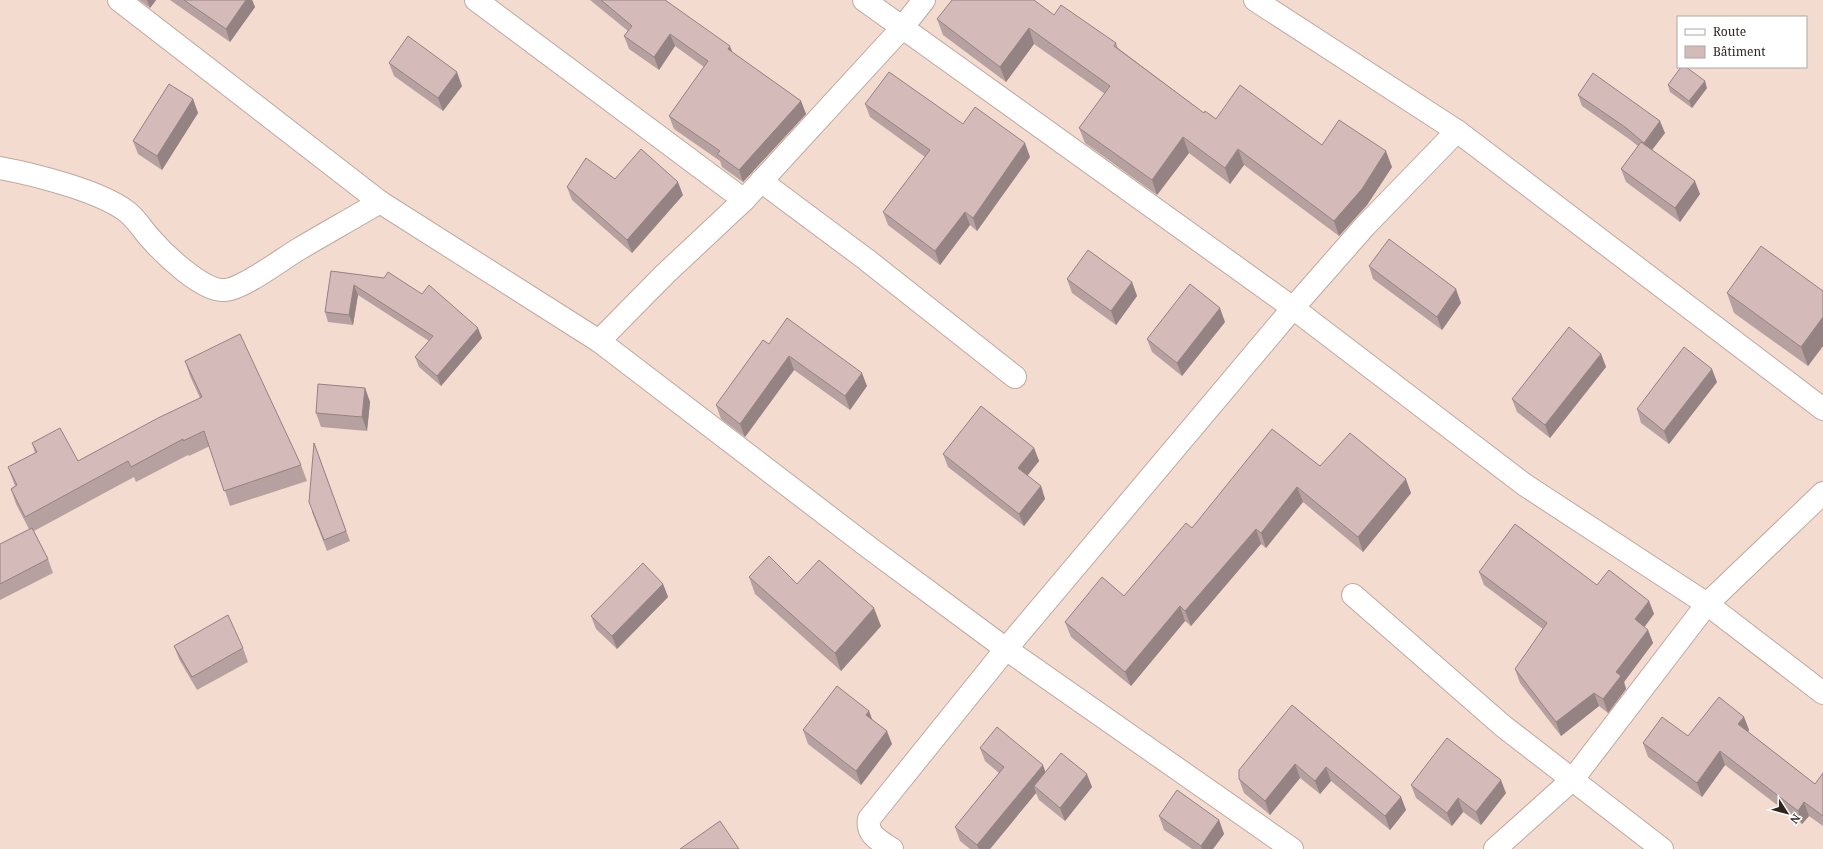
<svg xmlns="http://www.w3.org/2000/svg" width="1823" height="849" font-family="'Noto Serif',serif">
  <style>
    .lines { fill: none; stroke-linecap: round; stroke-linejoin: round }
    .minor-casing { stroke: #bfa89c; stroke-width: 24 }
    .minor { stroke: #fff; stroke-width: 22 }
    .wall { fill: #b7a0a0 }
    .shaded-wall { fill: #958282 }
    .building { fill: #d5baba; stroke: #958282 }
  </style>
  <rect width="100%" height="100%" fill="#f3dccf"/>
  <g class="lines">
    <!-- minor casing -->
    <g class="minor-casing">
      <g id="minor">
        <path d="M119,0l261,202 219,139 272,208 135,100 286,200"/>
        <path d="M476,0l268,200"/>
        <path d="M864,0l429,308 232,177 182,119 116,89"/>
        <path d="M1255,0l202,131 366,278"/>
        <path d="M0,168c33,6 100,23 126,43 9,6 16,18 24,27 14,16 53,54 75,52 18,-1 57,-31 74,-41 27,-16 54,-31 81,-47"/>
        <path d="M761,181l106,79 148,117"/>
        <path d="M599,341l66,-67 79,-74 158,-172 22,-28"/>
        <path d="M1353,595l150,131 159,123"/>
        <path d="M892,849c-12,-8 -26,-14 -23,-30l137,-170 287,-341 72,-82 92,-95"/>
        <path d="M1495,849l78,-70 134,-175 116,-111"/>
      </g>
    </g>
    <!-- minor -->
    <use href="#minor" class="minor"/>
  </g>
  <!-- wall -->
  <g class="wall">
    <path d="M139,0h17l-6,8z"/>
    <path d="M170,0h82l3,7 -25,35z"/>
    <path d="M590,0h75l67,52 69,49 5,13 -63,68 -21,-15 -2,-6 -46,-32 -5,-13 35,-49 -29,-21 -16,24 -30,-21 -5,-13 4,-5z"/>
    <path d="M1054,15l62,28 2,5 86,65 12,6 106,26 70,22 -25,38 -28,31 -95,-71 -14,19 -41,-31 -32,42 -72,-52 -6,-15 26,-34 -71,-50 -28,38 -63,-47 -6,-16z"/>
    <path d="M389,63l73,23 -19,25 -49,-35z"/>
    <path d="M1668,85l39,3 -15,20 -22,-16z"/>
    <path d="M1578,95l87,38 -13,17 48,44 -20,28 -54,-40 -5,-13 17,-23 -9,-7 -47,-33z"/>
    <path d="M193,99l5,14 -36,57 -24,-16 -5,-13z"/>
    <path d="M865,104l98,20 67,33 -53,74 -7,-6 -30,40 -52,-40 -5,-13 42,-55 -55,-40z"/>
    <path d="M567,187l116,8 -51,58 -60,-53z"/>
    <path d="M1369,266l92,37 -19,27 -69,-51z"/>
    <path d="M331,271l91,23 60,44 -41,48 -22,-19 -4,-10 14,-16 -71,-46 -5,30 -25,-3 -3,-10z"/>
    <path d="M1067,279l65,3 5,14 -21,29 -44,-32z"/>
    <path d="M1823,291v55l-15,20 -74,-53 -7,-20z"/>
    <path d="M1225,322l-43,54 -30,-24 -5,-13z"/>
    <path d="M769,344l98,42 -17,24 -56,-40 -49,67 -24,-18 -5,-14z"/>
    <path d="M1601,354l5,13 -56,71 -33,-26 -5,-13z"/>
    <path d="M185,361l116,104 6,16 -77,25 -20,-60 -21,10 -1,-1 -52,27 -2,-5 -100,54 14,28 5,14 -53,27v-56l29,-15 -13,-25 -5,-15 4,-3 -7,-19 27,-14 -3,-10 46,18 122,-63 -10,-22z"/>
    <path d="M1717,382l-48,62 -28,-21 -4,-14z"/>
    <path d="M365,388l5,14 -3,29 -46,-4 -5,-14z"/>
    <path d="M314,443l36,98 -23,10 -15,-39z"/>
    <path d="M1034,448l5,13 -12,15 14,10 4,13 -21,27 -76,-59 -5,-13z"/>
    <path d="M1320,466l91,27 -48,59 -60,-50 -37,46 -5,-4 -70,82 -6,-5 -54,65 -60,-49 -6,-15 59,-26 68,-68z"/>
    <path d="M1479,572l118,13 52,16 5,13 -10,13 4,3 5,13 -29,39 2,7 -18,24 -9,-7 -38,30 -41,-53 -5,-14 28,-40 -59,-44z"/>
    <path d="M749,577l48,7 84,42 -40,45 -86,-77z"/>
    <path d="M663,584l5,13 -51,52 -21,-20 -5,-13z"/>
    <path d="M174,646l69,2 5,14 -51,28 -18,-31z"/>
    <path d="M1292,705l109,92 5,13 -16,20 -59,-49 -11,13 -20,-16 -30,37 -26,-22 -5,-14z"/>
    <path d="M869,711l3,8 20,25 -31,41 -53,-41 -5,-14z"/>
    <path d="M1744,717l5,13 -1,2 67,52 8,-11v53l-14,-10 -7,8 -77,-59 -23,32 -54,-40 -5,-14 45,-7z"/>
    <path d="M980,748l65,25 47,14 -27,34 -26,-21 -3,-7 -46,56h-20l-10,-8 -5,-14 44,-54 -14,-12z"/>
    <path d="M1411,785l95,8 -25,32 -18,-13 -11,14 -36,-28z"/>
    <path d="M1159,816l60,4 5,14 -11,15h-21l-28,-19z"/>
  </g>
  <!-- shaded-wall -->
  <g class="shaded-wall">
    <path d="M147,0h9l-6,8z"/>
    <path d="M246,0h6l3,7 -25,35 -4,-13z"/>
    <path d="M1029,28l5,16 -28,38 -6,-15z"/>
    <path d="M670,34l5,12 -16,24 -5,-13z"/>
    <path d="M730,46l5,13 -7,-10z"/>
    <path d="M457,72l5,14 -19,25 -5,-13z"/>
    <path d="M1705,81l2,7 -15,20 -3,-7z"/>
    <path d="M193,99l5,14 -36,57 -5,-14z"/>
    <path d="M801,101l5,13 -63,68 -4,-12z"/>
    <path d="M1660,121l5,12 -17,22 -4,-12z"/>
    <path d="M1183,137l6,16 -32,42 -5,-15z"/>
    <path d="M1025,143l5,14 -53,74 -4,-13z"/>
    <path d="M1238,149l6,16 -14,19 -5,-16z"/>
    <path d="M1386,151l6,16 -25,38 -28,31 -5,-15z"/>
    <path d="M1695,181l5,13 -20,28 -5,-14z"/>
    <path d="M678,182l5,13 -51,58 -5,-13z"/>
    <path d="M965,212l5,13 -30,40 -5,-14z"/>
    <path d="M1132,282l5,14 -21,29 -5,-14z"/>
    <path d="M354,285l4,10 -5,30 -4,-10z"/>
    <path d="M1456,289l5,14 -19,27 -5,-13z"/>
    <path d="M1220,308l5,14 -43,54 -5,-13z"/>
    <path d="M1823,317v29l-15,20 -7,-19z"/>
    <path d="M478,328l4,10 -41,48 -4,-10z"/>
    <path d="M1601,354l5,13 -56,71 -5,-13z"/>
    <path d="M789,356l5,14 -49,67 -5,-13z"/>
    <path d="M1712,369l5,13 -48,62 -5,-13z"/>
    <path d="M862,373l5,13 -17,24 -5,-14z"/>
    <path d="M365,388l5,14 -3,29 -5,-14z"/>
    <path d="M1034,448l5,13 -16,20 -5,-13z"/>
    <path d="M1406,479l5,14 -48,59 -5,-15z"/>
    <path d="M1041,486l4,13 -21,27 -5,-12z"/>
    <path d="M1297,487l6,15 -37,46 -5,-15z"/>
    <path d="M1256,529l5,15 -70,82 -6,-15z"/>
    <path d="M663,584l5,13 -51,52 -5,-13z"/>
    <path d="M1649,601l5,13 -14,19 -5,-14z"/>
    <path d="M1180,606l5,15 -54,65 -6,-14z"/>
    <path d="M874,608l7,18 -40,45 -6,-18z"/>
    <path d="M1648,630l5,13 -29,39 2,7 -18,24 -5,-14 13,-27z"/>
    <path d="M1594,693l5,13 -38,30 -5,-14z"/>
    <path d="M869,711l5,14 -8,-10z"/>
    <path d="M1744,717l5,13 -6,8 -5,-14z"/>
    <path d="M887,731l5,13 -31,41 -5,-14z"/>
    <path d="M1720,751l5,14 -23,32 -5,-14z"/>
    <path d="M1295,764l5,14 -30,37 -5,-14z"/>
    <path d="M1043,765l5,14 -14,7 2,7 -46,56h-11l-2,-4z"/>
    <path d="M1326,767l5,14 -11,13 -5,-13z"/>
    <path d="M1087,774l5,13 -27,34 -5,-13z"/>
    <path d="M1501,780l5,13 -25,32 -5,-13z"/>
    <path d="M1401,797l5,13 -16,20 -5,-14z"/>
    <path d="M1458,798l5,14 -11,14 -5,-13z"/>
    <path d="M1804,802l5,14 -7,8 -4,-13z"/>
    <path d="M1219,820l5,14 -11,15h-11l-1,-3z"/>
  </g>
  <!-- building -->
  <g class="building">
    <path d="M184,0h62l-20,29z"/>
    <path d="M601,0h64l65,46 -2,3 73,52 -62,69 -22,-16 3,-3 -51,-35 39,-55 -38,-27 -16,23 -30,-21 8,-10z"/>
    <path d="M952,0h82l20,15 7,-10 55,38 -2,3 90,67 1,-2 11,8 24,-34 82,60 17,-25 47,31 -24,38 -28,32 -96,-72 -13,19 -42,-31 -31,43 -73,-52 31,-42 -81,-58 -29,39 -63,-48z"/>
    <path d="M408,36l49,36 -19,26 -49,-35z"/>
    <path d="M1681,67h5l19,14 -16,20 -21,-16z"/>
    <path d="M889,72l74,52 12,-17 50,36 -52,75 -8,-6 -30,39 -52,-39 47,-62 -65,-46z"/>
    <path d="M1593,73l67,48 -16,22 -19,-16 -47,-32z"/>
    <path d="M169,84l24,15 -36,57 -24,-15z"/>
    <path d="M1641,142l54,39 -20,27 -54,-39z"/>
    <path d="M641,149l37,33 -51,58 -60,-53 19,-29 29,21z"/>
    <path d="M1389,239l67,50 -19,28 -68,-51z"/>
    <path d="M1761,246l62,45v26l-22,30 -74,-54z"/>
    <path d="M1088,250l44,32 -21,29 -44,-32z"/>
    <path d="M331,271l53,7 4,-6 34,22 7,-9 49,43 -41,48 -22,-19 18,-21 -79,-51 -5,30 -24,-3z"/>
    <path d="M1190,284l30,24 -43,55 -30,-24z"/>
    <path d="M787,318l75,55 -17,23 -56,-40 -49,68 -24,-19 47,-65 6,4z"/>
    <path d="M1569,327l32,27 -56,71 -33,-26z"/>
    <path d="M240,334l61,131 -77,26 -20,-60 -21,10v-2l-52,28 -3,-6 -103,56 -14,-28 6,-4 -9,-18 29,-15 -5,-9 28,-15 18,33 80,-43 44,-21 -17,-36z"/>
    <path d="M1684,347l28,22 -48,62 -27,-22z"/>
    <path d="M318,384l47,4 -3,29 -46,-4z"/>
    <path d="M981,406l53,42 -16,20 23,18 -22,28 -76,-60z"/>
    <path d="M1272,429l48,37 30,-33 56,46 -48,58 -61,-50 -36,46 -5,-4 -71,82 -5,-5 -55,66 -60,-50 37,-45 22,19 62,-73 6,5z"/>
    <path d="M314,443l32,88 -22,9 -15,-38z"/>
    <path d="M1515,524l82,61 12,-15 40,31 -14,18 13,11 -32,42 5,4 -18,23 -9,-6 -38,29 -41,-53 32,-46 -68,-51z"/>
    <path d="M32,528l16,31 -48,25v-40z"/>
    <path d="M769,556l28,28 22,-24 55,48 -39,45 -86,-76z"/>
    <path d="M643,563l20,21 -51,52 -21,-20z"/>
    <path d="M228,615l15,33 -51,29 -18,-31z"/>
    <path d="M837,686l32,25 -3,4 21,16 -31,40 -53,-41z"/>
    <path d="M1719,697l25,20 -6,7 77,60 8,-11v43l-19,-14 -6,9 -78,-60 -23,32 -54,-40 19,-26 26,19z"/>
    <path d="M1292,705l109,92 -16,19 -59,-49 -11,14 -20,-17 -30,37 -26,-22v-9z"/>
    <path d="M997,727l46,38 -66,80 -22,-18 49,-60 -24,-19z"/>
    <path d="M1447,738l54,42 -25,32 -18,-14 -11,15 -36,-28z"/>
    <path d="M1061,753l26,21 -27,34 -26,-22z"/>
    <path d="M1177,790l42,30 -18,26 -42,-30z"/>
    <path d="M720,821l19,28h-59z"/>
  </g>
  <!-- legend -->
  <rect x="1677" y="16" width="130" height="52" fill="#ffffff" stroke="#aba7a5"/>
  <rect x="1685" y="29" width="20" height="6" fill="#ffffff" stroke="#aba7a5"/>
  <text x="1713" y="36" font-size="12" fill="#2d241f">Route</text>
  <rect x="1685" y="46" width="20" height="12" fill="#d5baba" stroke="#aba7a5"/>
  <text x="1713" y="56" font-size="12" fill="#2d241f">Bâtiment</text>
  <!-- north arrow -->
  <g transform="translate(1787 813) rotate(126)" stroke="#ffffff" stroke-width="3" paint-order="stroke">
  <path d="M0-3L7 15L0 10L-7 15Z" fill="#2d241f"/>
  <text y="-6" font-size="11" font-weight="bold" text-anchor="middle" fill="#2d241f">N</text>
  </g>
</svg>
